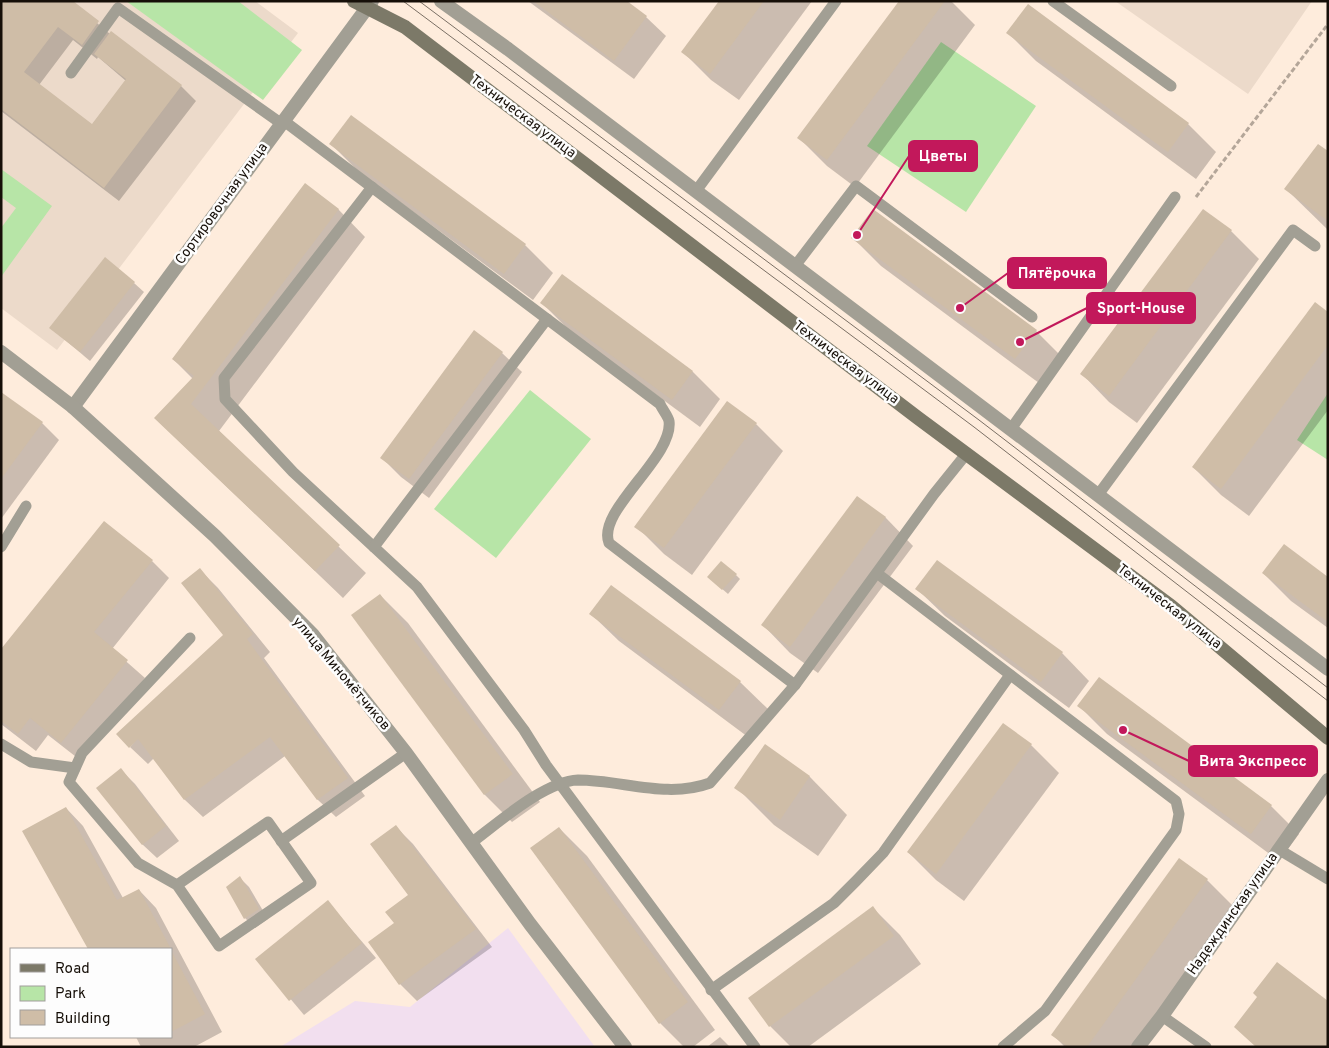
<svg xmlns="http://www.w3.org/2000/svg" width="1329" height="1048" font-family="Overpass,sans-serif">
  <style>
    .industrial { fill: #f2dfef }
    .education { fill: #ecdaca }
    .green { fill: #b7e5a7 }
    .shadow { fill: #0003; fill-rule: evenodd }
    .building { fill: #cfbda7 }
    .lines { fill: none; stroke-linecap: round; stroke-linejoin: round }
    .path { stroke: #b4a699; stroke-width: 3; stroke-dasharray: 5 2.5; stroke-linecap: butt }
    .service { stroke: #a29f94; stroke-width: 11 }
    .minor { stroke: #a29f94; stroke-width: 14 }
    .tertiary { stroke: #a29f94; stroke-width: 14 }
    .secondary { stroke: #7c7968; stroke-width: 14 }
    .tram { stroke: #7a6f64; stroke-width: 1 }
    .labels { text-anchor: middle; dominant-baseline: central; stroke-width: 5; stroke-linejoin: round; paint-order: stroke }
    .street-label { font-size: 14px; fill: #160f08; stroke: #fdfdfd }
    .leader { fill: none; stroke: #c2185b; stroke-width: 2 }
    .callout-dot { fill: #c2185b; stroke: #fdfdfd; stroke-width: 2 }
    .callout { fill: #c2185b; stroke: #c2185b; stroke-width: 2 }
    .callout-label { font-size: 15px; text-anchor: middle; font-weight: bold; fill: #fff }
  </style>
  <rect width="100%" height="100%" fill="#feecdc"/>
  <!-- industrial -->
  <path class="industrial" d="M508,928l87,119h-315l75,-46 55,6z"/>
  <!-- education -->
  <g class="education">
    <path d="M1,1h254l43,32 -241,317 -56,-42z"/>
    <path d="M1115,1h197l-64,93z"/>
  </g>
  <!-- green -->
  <g class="green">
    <path d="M126,1h112l64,49 -39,50z"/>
    <path d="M941,42l95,64 -70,106 -99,-66z"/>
    <path d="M1,169l51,37 -51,71v-49l15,-20 -15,-11z"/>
    <path d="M530,390l61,49 -95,119 -62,-49z"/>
    <path d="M1328,393v67l-31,-20z"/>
  </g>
  <!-- shadow -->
  <g class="shadow">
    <path d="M1,1h70l39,33 1,-2 70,54 15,15 -77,100 -118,-90zM73,40l24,19 1,-2 28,24 -34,44 -53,-40z"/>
    <path d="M528,1h97l21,16 20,19 -32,43z"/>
    <path d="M721,1h91l-73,99 -28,-20 -28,-28z"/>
    <path d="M901,1h50l24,24 -120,162 -28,-21 -28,-28z"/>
    <path d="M1008,33l180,91 28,28 -20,27 -160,-118z"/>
    <path d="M351,117l174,128 28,28 -20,27 -175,-129 -27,-27z"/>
    <path d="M1328,152v78l-42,-41z"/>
    <path d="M338,209l27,28 -146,194 147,142 -23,25 -188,-180 38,-39 -20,-20z"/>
    <path d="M1203,211l28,20 28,28 -122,164 -28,-21 -27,-28z"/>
    <path d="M853,238l183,93 27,27 -20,28 -162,-120z"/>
    <path d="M562,276l131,96 27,27 -20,28 -130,-96 -28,-28z"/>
    <path d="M134,283l10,9 -54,69 -39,-33z"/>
    <path d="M1328,313v97l-79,106 -28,-21 -28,-28z"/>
    <path d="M474,332l28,21 20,19 -93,126 -28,-21 -19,-19z"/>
    <path d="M1,393l41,30 17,17 -58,79z"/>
    <path d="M756,424l27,27 -91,124 -28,-21 -28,-28z"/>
    <path d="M857,497l29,21 27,28 -95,127 -28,-20 -27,-28z"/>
    <path d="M152,561l17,17 -57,71 33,29 -65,82 -32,-25 -12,16 -35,-27v-73z"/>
    <path d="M200,570l18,18 52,64 -6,6 101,138 -29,21 -18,-17 -33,-44 -82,61 -18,-17 -31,-42 -6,6 -18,-17 94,-112z"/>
    <path d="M1263,573l65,5v50l-37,-27z"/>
    <path d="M736,575l4,4 -12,15 -15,-13z"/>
    <path d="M917,589l145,64 27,28 -20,27 -124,-92z"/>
    <path d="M380,595l28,28 132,179 -28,20 -27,-27 -132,-180z"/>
    <path d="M591,614l149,68 28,27 -20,28 -129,-96z"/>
    <path d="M1099,679l172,127 28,28 -20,27 -172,-127 -28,-28z"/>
    <path d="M1003,725l28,20 28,28 -95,128 -28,-21 -28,-28z"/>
    <path d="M765,746l45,31 37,38 -29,41 -44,-31 -38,-38z"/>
    <path d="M121,770l14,14 44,57 -22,17 -15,-14z"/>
    <path d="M66,808l17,18 40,72 16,-8 17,18 66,124 -28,15h-53l-5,-10h35v-88h-82l-16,-31z"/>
    <path d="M396,827l17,17 79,103 -75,54 -17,-17 -4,-60 14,-28z"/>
    <path d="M559,828l28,28 128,174 -22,17h-9l-24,-24z"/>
    <path d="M1179,860l28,20 28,28 -100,139h-70l-12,-12z"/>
    <path d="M240,878l9,9 19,32 -13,9 -10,-10 -18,-31z"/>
    <path d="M328,902l48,56 -72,57 -47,-56z"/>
    <path d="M873,908l27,27 21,29 -113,83h-17l-21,-21 -21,-28z"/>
    <path d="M720,1037l10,10h-23z"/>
  </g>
  <!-- building -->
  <g class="building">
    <path d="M1,1h72l26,20 -17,24 -24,-18 -34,45 68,52 34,-45 -32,-25 17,-23 71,54 -78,103 -103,-79z"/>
    <path d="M533,1h94l20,15 -33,45z"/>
    <path d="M719,1h45l-54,73 -29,-22z"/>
    <path d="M899,1h46l-118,159 -30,-22z"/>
    <path d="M1028,4l161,119 -21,29 -162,-119z"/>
    <path d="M351,115l175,129 -22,30 -175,-130z"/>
    <path d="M1318,144l10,7v70l-44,-32z"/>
    <path d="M305,183l34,26 -148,195 149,141 -25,26 -161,-153 40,-42 -22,-17z"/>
    <path d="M873,209l164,121 -22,29 -164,-121z"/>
    <path d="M1203,209l29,21 -123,166 -29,-22z"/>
    <path d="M105,257l30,25 -55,70 -31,-24z"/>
    <path d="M562,274l131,97 -21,29 -132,-97z"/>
    <path d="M1315,302l13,10v33l-107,144 -29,-22z"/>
    <path d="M474,330l29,22 -94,127 -29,-21z"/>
    <path d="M1,392l42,30 -42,57z"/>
    <path d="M727,401l30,22 -93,125 -30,-21z"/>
    <path d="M857,496l29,21 -96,130 -29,-22z"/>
    <path d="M104,521l49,39 -59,72 34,28 -67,83 -31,-25 -12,16 -17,-13v-72z"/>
    <path d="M1284,544l44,33v45l-66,-49z"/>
    <path d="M937,560l126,92 -22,30 -126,-93z"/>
    <path d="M721,561l16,13 -15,16 -15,-13z"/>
    <path d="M200,568l53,66 -6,5 101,139 -31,22 -47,-63 -86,63 -46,-61 -9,9 -13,-14 107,-99 -42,-52z"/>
    <path d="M611,585l130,96 -22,29 -130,-96z"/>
    <path d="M380,594l133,180 -29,21 -133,-180z"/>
    <path d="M1099,677l173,128 -21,29 -174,-128z"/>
    <path d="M1003,723l29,21 -96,130 -29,-22z"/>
    <path d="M765,744l45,32 -30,44 -46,-32z"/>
    <path d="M121,768l45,58 -24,19 -46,-57z"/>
    <path d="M66,807l51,93 22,-11 32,60h-83l-66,-118z"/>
    <path d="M396,825l80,104 -77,56 -31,-43 26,-19 -9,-11 23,-17 -38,-51z"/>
    <path d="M559,827l129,175 -29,22 -129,-176z"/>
    <path d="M1179,858l29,21 -121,168h-19l-17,-12z"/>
    <path d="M240,876l19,33 -15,10 -18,-32z"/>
    <path d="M328,900l34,43 -73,58 -34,-42z"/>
    <path d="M873,906l21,30 -125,91 -21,-29z"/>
    <path d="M171,950l34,64 -34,18z"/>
    <path d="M1277,962l51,39v46h-72l-22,-20 23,-30 -4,-4z"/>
  </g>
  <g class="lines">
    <!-- path -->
    <path class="path" d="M1196,197l132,-173"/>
    <!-- service -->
    <g class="service">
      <path d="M1053,1l118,85"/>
      <path d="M71,73l47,-65 164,116"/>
      <path d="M284,121l376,283c2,5 8,12 9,17 5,36 -73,90 -60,122l186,142"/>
      <path d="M372,187l-148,191 1,21 68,73 124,115 107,143 22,35 209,282"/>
      <path d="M696,191l140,-190"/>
      <path d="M795,266l61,-80 176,131"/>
      <path d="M1011,429l164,-232"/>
      <path d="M1098,495l195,-265 22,16"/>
      <path d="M1,547l25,-41"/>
      <path d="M374,547l173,-228"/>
      <path d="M882,577l294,224 3,13 -3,16 -131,181 -42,36"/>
      <path d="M1,744l30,18 44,6"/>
      <path d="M281,841l125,-88"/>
      <path d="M471,843c27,-20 74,-62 107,-63 44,0 89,19 132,3l85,-98 139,-191 33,-41"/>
      <path d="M1278,849l50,30"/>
      <path d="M177,885l91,-63 43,61 -92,63 -42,-61 -39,-22 -69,-81 13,-29 108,-115"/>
      <path d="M711,990l123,-87 22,-22 27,-28 127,-178"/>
      <path d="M1162,1016l44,31"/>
    </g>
    <!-- minor -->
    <g class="minor">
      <path d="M441,1l67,48 820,620"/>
      <path d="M73,407l299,-406"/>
      <path d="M1138,1047l24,-31 166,-236"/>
    </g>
    <!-- tertiary -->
    <path class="tertiary" d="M1,352l72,55 142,129 98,99 93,118 124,171 95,123"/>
    <!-- secondary -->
    <path class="secondary" d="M354,1l51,26 513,391 253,188 157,132"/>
    <!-- tram -->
    <g class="tram">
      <path d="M403,1l571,426 354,274"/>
      <path d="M419,1l560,419 349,268"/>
    </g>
  </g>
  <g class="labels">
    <!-- street labels -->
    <g class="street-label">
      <text transform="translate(523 117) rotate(37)">Техническая улица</text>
      <text transform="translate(222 204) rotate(-54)">Сортировочная улица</text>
      <text transform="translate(846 363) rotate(37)">Техническая улица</text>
      <text transform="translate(1169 607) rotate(38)">Техническая улица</text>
      <text transform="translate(341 674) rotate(50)">улица Миномётчиков</text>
      <text transform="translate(1233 914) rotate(-55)">Надеждинская улица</text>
    </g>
  </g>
  <!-- callouts -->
  <path class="leader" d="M857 235L909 156M960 308L1008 273M1020 342L1087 308M1123 730L1189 761"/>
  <g class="callout-dot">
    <circle cx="857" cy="235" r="5"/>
    <circle cx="960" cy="308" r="5"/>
    <circle cx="1020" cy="342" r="5"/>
    <circle cx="1123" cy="730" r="5"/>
  </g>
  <g class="callout">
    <rect x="909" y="141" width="68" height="30" rx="5"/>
    <rect x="1008" y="258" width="98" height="30" rx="5"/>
    <rect x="1087" y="293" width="108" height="30" rx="5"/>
    <rect x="1189" y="746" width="128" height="30" rx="5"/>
  </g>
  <g class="callout-label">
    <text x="943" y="161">Цветы</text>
    <text x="1057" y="278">Пятёрочка</text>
    <text x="1141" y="313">Sport-House</text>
    <text x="1253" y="766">Вита Экспресс</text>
  </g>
  <!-- border -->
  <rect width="1329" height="1048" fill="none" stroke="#160f08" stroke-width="5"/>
  <!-- legend -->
  <rect x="10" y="948" width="162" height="90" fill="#fdfdfd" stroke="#a19e9b"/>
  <rect x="20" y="964" width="25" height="8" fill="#7c7968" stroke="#a19e9b"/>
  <text x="55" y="973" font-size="15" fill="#160f08">Road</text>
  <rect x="20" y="986" width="25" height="15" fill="#b7e5a7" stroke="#a19e9b"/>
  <text x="55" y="998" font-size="15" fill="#160f08">Park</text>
  <rect x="20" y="1010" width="25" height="15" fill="#cfbda7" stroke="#a19e9b"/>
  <text x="55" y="1023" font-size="15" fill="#160f08">Building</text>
</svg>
